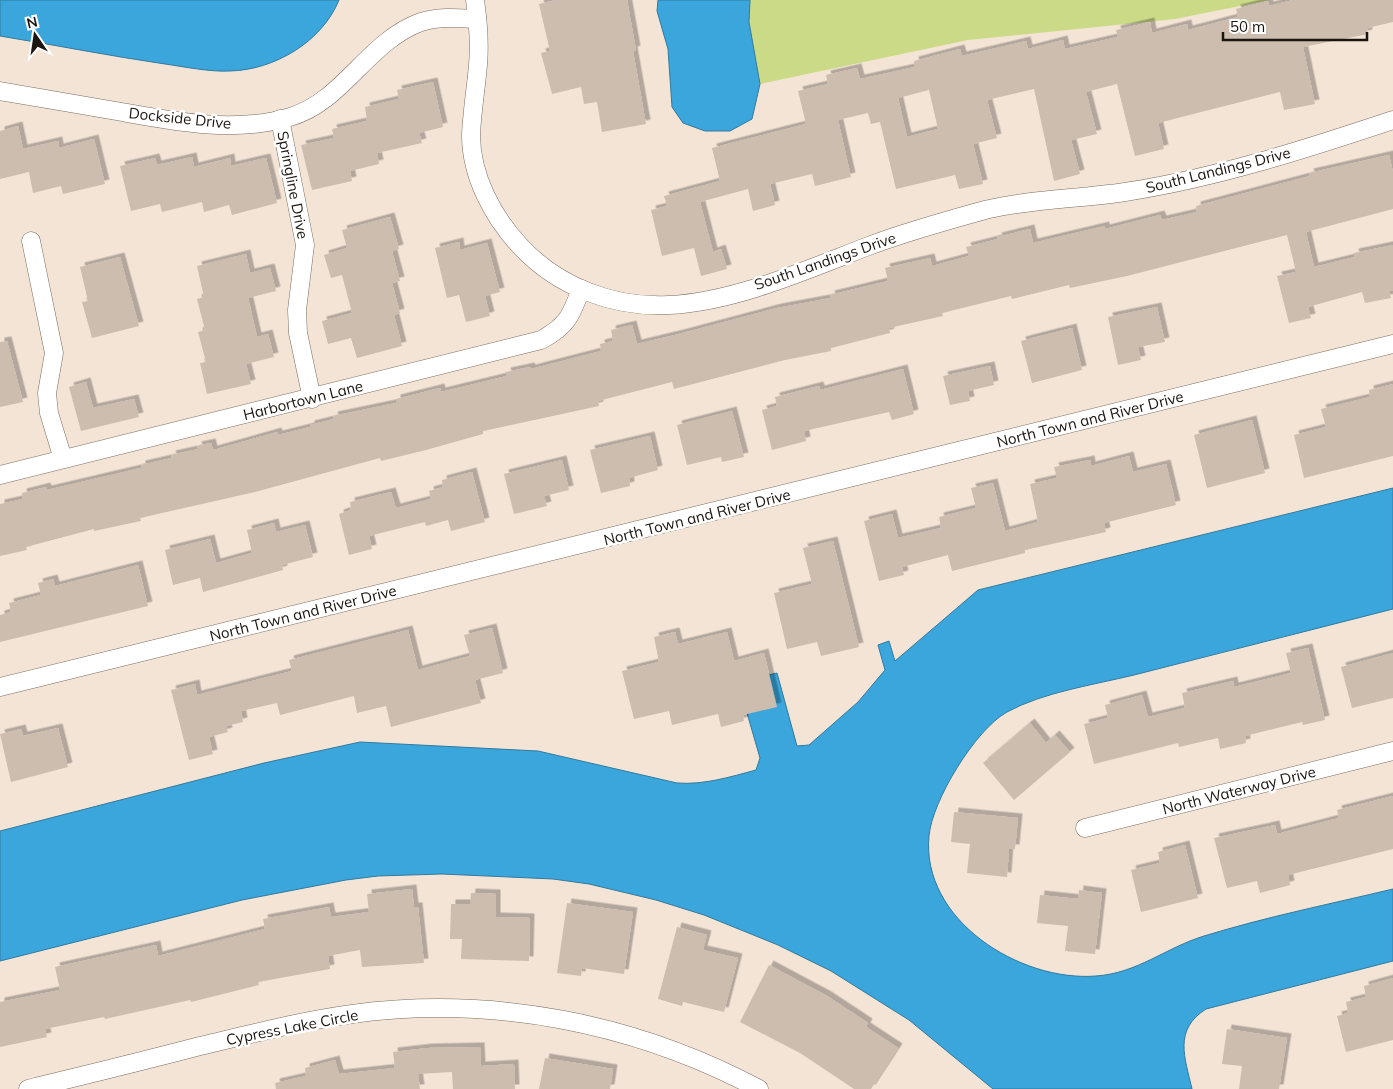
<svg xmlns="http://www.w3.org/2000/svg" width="1393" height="1089" font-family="Mulish,sans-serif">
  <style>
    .green { fill: #cbda86 }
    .water { fill: #3ba6dc; stroke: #317a9f }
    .building { fill: #ccbdaf; fill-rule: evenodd; filter: url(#shadow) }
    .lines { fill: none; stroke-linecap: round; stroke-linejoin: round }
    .minor-casing { stroke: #7b6d61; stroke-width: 19 }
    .minor { stroke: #fff; stroke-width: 18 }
    .labels { text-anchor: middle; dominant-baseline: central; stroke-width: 5; stroke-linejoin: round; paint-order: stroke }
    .street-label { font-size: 15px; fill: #1a1510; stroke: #fff }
  </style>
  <defs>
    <filter id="shadow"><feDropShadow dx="4.5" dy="-4.5" stdDeviation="0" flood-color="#0004"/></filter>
  </defs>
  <rect width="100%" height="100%" fill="#f4e4d6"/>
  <!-- green -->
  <path class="green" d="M750,0h520l-95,19 -207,21 -208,44 -11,-62z"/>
  <!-- water -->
  <g class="water">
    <path d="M0,0h339c-17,42 -65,70 -109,71 -21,1 -44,-4 -65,-7 -55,-8 -110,-19 -165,-28z"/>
    <path d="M658,0h92l-1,22 11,62 -8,35 -22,12h-25l-22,-8 -11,-16 -4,-58 -11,-38z"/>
    <path d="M1393,488v121c-86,22 -173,44 -259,66 -41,10 -90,17 -127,37 -32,18 -75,89 -78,124 -8,84 91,146 167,140 42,-3 69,-28 108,-40 62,-19 126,-32 189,-47v72l-187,48c-33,21 -21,49 -14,80h-199l-84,-69 -78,-49 -53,-26 -74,-30 -48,-15 -67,-16 -36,-5 -111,-5 -64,2 -32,4 -104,20 -242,61v-130l264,-68 96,-21 178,9 139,32c27,2 53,-6 79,-13l4,-12 -22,-76 39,-9 20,73 12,-1 49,-43 27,-32 -7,-25 11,-4 6,20 83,-71z"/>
  </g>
  <!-- building -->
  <g class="building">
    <path d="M556,0h71l9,50 -3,1 13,73 -44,8 -5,-30 -13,2 -3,-17 -29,7 -11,-41 9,-2 -11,-47z"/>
    <path d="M1293,0h100v22l-26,6 1,6 -65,13 12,57 -31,6 -4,-18 -122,31 6,26 -29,7 -18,-72 -31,8 11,42 -26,6 9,34 -26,7 -20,-92 -47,11 10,38 -24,6 10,40 -24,5 -4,-14 -59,14 -16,-67 -9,2 -3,-11 -30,7 13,57 -36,9 -3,-12 -42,10 5,21 -22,6 -5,-22 -48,13 13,50 8,-3 6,20 -26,7 -7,-28 -32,8 -11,-46 16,-4 -3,-10 56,-15 -8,-33 94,-24 -8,-33 30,-7 -2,-9 31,-7 3,11 55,-12 -1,-6 46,-12 2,7 64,-15 2,8 35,-9 2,9 53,-12 -2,-7 34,-8 2,11 35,-9 1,6 50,-13 -2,-8 32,-8 1,5zM929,90l9,39 -31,8 -9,-39z"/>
    <path d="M433,82l10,45 -24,6 3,10 -45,10 2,11 -29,7 2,10 -40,9 -11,-45 33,-7 -2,-9 35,-8 -2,-14 34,-8 -2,-9z"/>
    <path d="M18,126l5,23 35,-8 1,7 35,-9 11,45 -42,10 -2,-8 -28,7 -4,-21 -29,7v-48z"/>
    <path d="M1389,155l4,17v37l-87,23 8,35 41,-10 -1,-4 39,-8v45l-4,1 2,7 -26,5 -3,-11 -54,15 3,11 -22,5 -12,-47 19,-4 -9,-37 -160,41 -57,12 -1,-3 -57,14 -1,-3 -69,17 1,3 -54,12 1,5 -59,15v3l-46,9 -111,29 -2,-7 -74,19 1,5 -116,25v3l-57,16 -45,11 -1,-3 -125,34 -115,26 1,3 -47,10v-2l-68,18 1,3 -27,6v-52l23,-5 -1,-6 24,-6 1,3 94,-22v-3l31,-7 -1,-3 27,-6 -1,-3 14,-3 2,7 64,-18 1,3 32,-8v-2l24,-6 -1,-3 63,-13v-4l44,-11 1,4 66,-16 -1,-4 24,-5 1,2 70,-18 -1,-7 13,-3 -2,-11 21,-5 5,19 42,-10 98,-26 54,-10 -1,-3 58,-14 -3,-13 45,-10 2,8 37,-10 -3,-9 32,-8 -1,-2 33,-8 3,14 72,-17v3l55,-14 2,5 35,-8 -1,-6 114,-30 -1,-3z"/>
    <path d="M192,157l2,10 36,-9 1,8 35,-8 11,45 -45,12 -3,-10 -25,7 -2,-10 -40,10 -2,-8 -29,7 -11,-45 35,-8 2,7z"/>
    <path d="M390,217l9,32 -7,2 8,30 -8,2 8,30 -6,2 8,31 -45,12 -6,-20 -23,6 -6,-23 30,-8 -10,-38 -11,3 -7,-23 23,-7 -5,-18z"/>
    <path d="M459,242l1,8 27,-7 13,49 -15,4 5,20 -24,6 -7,-27 -12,3 -12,-50z"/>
    <path d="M246,254l4,19 20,-5 6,23 -28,7 9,39 11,-3 6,23 -28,7 5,20 -44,10 -7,-31 6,-1 -8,-30 7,-2 -8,-31 7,-2 -7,-31z"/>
    <path d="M120,257l19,69 -47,12 -10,-36 6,-1 -8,-34z"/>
    <path d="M1157,307l8,35 -27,5 3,13 -23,5 -10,-48z"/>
    <path d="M1072,328l10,42 -50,13 -11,-42z"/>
    <path d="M7,341l16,61 -23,5v-65z"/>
    <path d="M990,366l4,19 -26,6 2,10 -20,4 -7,-29z"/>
    <path d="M903,369l11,45 -22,6 -3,-8 -85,19 2,10 -34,9 -10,-40 15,-4 -2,-9 44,-11 1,4z"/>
    <path d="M86,382l7,26 41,-9 5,18 -58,14 -12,-44z"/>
    <path d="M1393,384v72l-89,22 -10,-43 32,-8 -5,-18 49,-12 -1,-7z"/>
    <path d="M732,411l12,46 -22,5 -1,-5 -34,8 -10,-40z"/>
    <path d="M1252,420l13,53 -58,15 -13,-53z"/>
    <path d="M650,436l8,34 -29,8 1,8 -29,7 -11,-43z"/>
    <path d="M1129,456l4,16 33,-8 10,41 -72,18 2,9 -81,18v3l-73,18 -4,-16 -46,12 2,8 -25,6 -15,-60 28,-7 6,24 43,-10 -2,-11 37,-9 -5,-20 22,-5 12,48 33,-9 -8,-38 27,-6 -3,-11 36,-7 1,6z"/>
    <path d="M562,460l7,30 -25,6 3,10 -33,8 -10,-40z"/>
    <path d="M472,472l13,50 -34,9 -3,-11 -22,6 -1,-4 -56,14 3,13 -23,6 -10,-41 12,-4 -1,-8 41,-10 5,16 35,-9 -2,-8 14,-4 -1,-7z"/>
    <path d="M274,523l2,9 29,-7 8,32 -31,8 1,5 -80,22 -3,-14 -27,7 -8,-35 45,-11 6,24 36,-10 -5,-23z"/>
    <path d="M833,541l26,106 -38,9 -4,-14 -30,7 -13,-56 38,-9 -9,-36z"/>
    <path d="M138,565l10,41 -148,36v-27l11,-3 -2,-9 32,-8 -3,-12 15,-4 2,7z"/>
    <path d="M492,628l11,45 -28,7 6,23 -90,24 -5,-21 -29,7 -3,-17 -74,19 -3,-12 -36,8 2,11 -17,4 2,6 -19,5 4,17 -24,6 -18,-70 24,-6 2,11 95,-24 -3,-11 119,-30 10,40 52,-14 -6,-21z"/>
    <path d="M675,632l3,12 49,-12 7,29 30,-8 13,54 -34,8 1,6 -23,6 -3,-13 -46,11 -3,-14 -35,8 -12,-48 37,-9 -5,-25z"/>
    <path d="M1308,648l17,72 -22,5 -1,-3 -57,14 1,7 -26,6 -2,-11 -39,9 -1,-4 -84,21 -10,-40 24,-6 -3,-13 37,-10 6,22 37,-9 -3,-15 51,-12 1,6 57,-14 -5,-20z"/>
    <path d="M1393,653v45l-41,10 -11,-41z"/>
    <path d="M1030,723l16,20 9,-8 15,17 -56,48 -31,-37z"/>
    <path d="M58,728l10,39 -57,15 -11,-48 21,-5 2,7z"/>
    <path d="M1393,796v53l-105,26 2,10 -30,8 -3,-12 -30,7 -13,-50 61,-13 2,9 62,-16 -2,-8z"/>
    <path d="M954,812l64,6 -3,31h-6l-2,28 -40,-4 3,-29 -19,-2z"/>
    <path d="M1185,845l13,53 -57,14 -10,-42 29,-7 -2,-11z"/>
    <path d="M412,889l2,18h4l6,56 -62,4 -2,-17 -32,6 2,13 -72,13 1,3 -68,17 -1,-2 -85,19 -1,-2 -59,12 2,8 -47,10v-45l60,-12 -5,-23 101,-22 2,11 107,-27 -2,-10 66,-12 2,10 38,-5 -2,-18z"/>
    <path d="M1079,890l23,3 -7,61 -30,-3 3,-25 -31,-3 3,-28 38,4z"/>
    <path d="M471,893l25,1v23l34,1 -1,43 -68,-2 1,-20h-12l1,-35h19z"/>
    <path d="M567,903l66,9 -9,62 -42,-6 -1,8 -24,-3z"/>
    <path d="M677,927l30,8 -4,15 35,8 -14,54 -41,-10 -1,4 -24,-7z"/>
    <path d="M769,965l58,31 41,27 -2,4 32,21 -27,41h-17l-54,-36 -60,-31z"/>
    <path d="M1393,978v62l-47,12 -9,-36 11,-3 -2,-11 20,-5 -2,-11z"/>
    <path d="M1227,1029l60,9 -8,51h-40l3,-23 -20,-2z"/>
    <path d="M480,1047l1,19 33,-2 1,25h-62l-1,-17 -34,2 2,15h-144l-1,-6 31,-7 -1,-8 30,-8 4,14 56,-6 -2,-16 35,-4z"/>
    <path d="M545,1058l68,11 -3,20h-71z"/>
  </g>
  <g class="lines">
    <!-- minor casing -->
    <g class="minor-casing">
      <g id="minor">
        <path d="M475,0c3,21 5,43 3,65 -2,23 -6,47 -7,70 0,41 22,82 49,111 38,41 94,62 149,59 65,-3 137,-35 197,-58 39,-15 79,-26 119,-37 45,-11 94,-11 140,-18 91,-14 181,-43 268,-72"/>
        <path d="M0,91c39,7 77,13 116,20 56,10 118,23 174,6 54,-16 78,-76 131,-95 18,-6 38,-4 56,-3"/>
        <path d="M280,119l25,126 -8,65 1,23 14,66"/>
        <path d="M31,241l23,112 -7,40 2,20 14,46"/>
        <path d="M0,475l541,-135c26,-14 30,-24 40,-51"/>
        <path d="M0,687l1393,-343"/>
        <path d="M1085,828l308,-77"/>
        <path d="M28,1089c57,-14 115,-28 172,-43 51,-12 101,-25 152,-32 141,-19 283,9 407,75"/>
      </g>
    </g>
    <!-- minor -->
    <use href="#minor" class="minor"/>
  </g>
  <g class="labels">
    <!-- street labels -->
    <g class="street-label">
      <text transform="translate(180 118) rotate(6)">Dockside Drive</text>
      <text transform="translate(1218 170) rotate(-14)">South Landings Drive</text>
      <text transform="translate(293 185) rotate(79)">Springline Drive</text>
      <text transform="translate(825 261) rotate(-19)">South Landings Drive</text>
      <text transform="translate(303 400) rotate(-14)">Harbortown Lane</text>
      <text transform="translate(1090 419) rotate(-14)">North Town and River Drive</text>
      <text transform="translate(697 517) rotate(-14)">North Town and River Drive</text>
      <text transform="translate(303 613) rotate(-14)">North Town and River Drive</text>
      <text transform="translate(1239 790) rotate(-14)">North Waterway Drive</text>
      <text transform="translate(292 1027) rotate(-11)">Cypress Lake Circle</text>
    </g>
  </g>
  <!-- north arrow -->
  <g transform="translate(35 35) rotate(347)" stroke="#ffffff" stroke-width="4" paint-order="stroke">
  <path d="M0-4L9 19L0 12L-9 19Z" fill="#1a1510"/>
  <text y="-8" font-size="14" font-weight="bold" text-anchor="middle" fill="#1a1510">N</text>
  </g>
  <!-- scale -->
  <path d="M1223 32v8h144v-8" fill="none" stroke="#1a1510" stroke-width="2.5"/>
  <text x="1230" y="32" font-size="15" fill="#1a1510" stroke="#ffffff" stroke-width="4" paint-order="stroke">50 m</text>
</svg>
